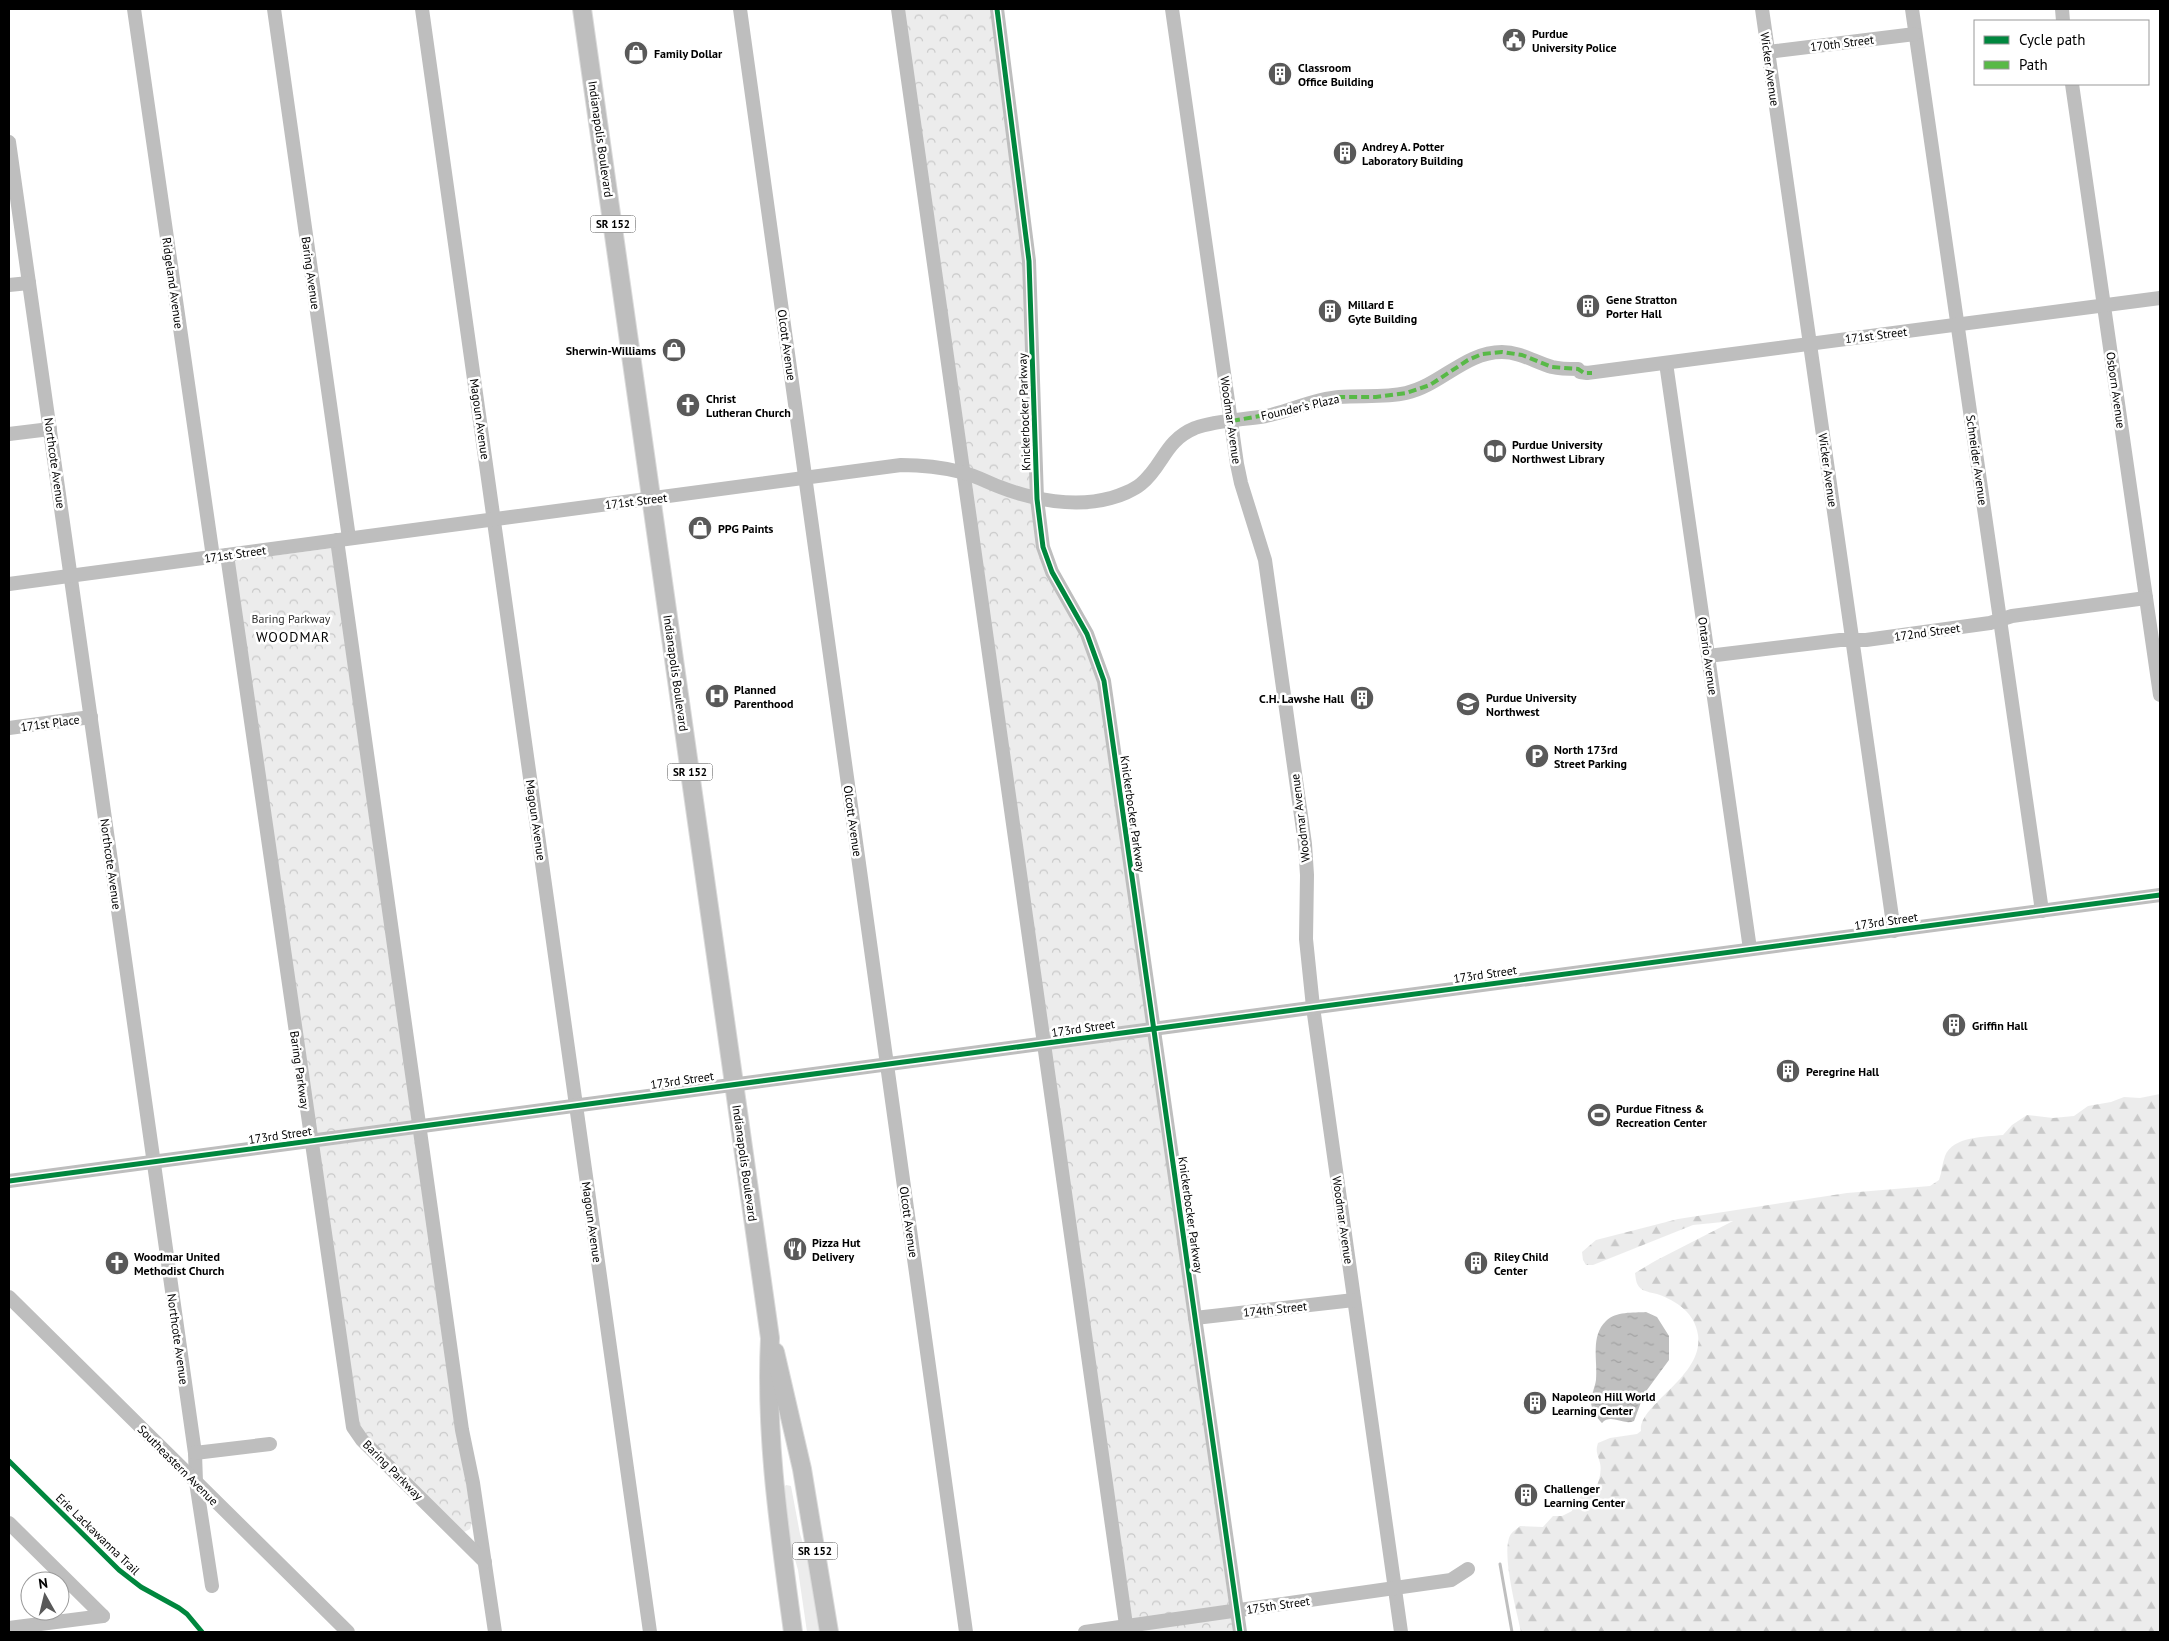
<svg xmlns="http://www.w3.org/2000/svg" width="2169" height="1641" font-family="'PT Sans',sans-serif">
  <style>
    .grass { fill: #ececec }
    .forest { fill: url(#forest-firs) }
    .park { fill: url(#park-crowns) }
    .water { fill: url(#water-ripples) }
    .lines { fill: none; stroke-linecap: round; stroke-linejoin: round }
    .stream { stroke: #bfbfbf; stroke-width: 3 }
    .major-casing { stroke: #dbdbdb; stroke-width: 20 }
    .minor { stroke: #bebebe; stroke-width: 14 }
    .major { stroke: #bebebe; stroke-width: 18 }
    .quiet { stroke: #58b947; stroke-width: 4; stroke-dasharray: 8 4; stroke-linecap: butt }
    .cycleway-casing { stroke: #fff; stroke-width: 8 }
    .cycleway { stroke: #00873e; stroke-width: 5 }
    .labels { text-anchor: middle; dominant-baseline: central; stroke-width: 5; stroke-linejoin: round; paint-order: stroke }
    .shield { fill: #fff; stroke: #4c4c4c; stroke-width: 1 }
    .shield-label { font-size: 11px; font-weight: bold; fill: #000 }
    .poi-label { font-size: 12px; font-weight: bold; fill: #000; stroke: #fff; text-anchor: start }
    .street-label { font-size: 12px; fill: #000; stroke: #fff }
    .park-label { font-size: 12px; fill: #333; stroke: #fff }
    .neighbourhood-label { font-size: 14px; letter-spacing: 1px; fill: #000; stroke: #fff }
  </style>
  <defs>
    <pattern id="forest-firs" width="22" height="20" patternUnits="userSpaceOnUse" patternTransform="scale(1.25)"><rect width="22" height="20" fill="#ececec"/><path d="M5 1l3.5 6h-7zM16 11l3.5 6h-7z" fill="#c9c9c9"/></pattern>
    <pattern id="park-crowns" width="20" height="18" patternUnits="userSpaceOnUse" patternTransform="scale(1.25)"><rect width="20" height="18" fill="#ececec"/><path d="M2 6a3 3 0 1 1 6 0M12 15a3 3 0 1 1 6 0" fill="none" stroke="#c9c9c9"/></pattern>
    <pattern id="water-ripples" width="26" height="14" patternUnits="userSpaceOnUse" patternTransform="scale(1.25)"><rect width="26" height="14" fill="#bfbfbf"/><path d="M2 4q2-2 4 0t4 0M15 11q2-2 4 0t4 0" fill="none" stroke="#a2a2a2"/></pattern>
  </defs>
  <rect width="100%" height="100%" fill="#fff"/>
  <!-- grass -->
  <path class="grass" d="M786,1485l5,1 9,48 11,35 9,63h-13l-9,-62 -12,-43 -3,-39z"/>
  <!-- forest -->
  <path class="forest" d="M2160,1094v538h-639c-4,-20 -21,-82 -10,-98 2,-3 7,-6 9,-8l23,1 10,-11h9l10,-5c4,-14 11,-17 24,-23 3,-8 6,-16 4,-25 -2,-9 -5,-11 -2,-20l12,-5 27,-4 4,-3c-3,-27 63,-54 57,-96 -3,-22 -21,-34 -41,-41 -4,-1 -10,-2 -14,-4 -7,-4 -7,-10 -8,-17l20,-12 78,-40 -40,4 -100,40h-7l-3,-5 -1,-8 14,-12 82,-21 169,-26 83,-7 9,-6c3,-8 3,-16 6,-24 8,-20 40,-19 58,-21l9,-10 15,-10 26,3 21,-2 14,-10 23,-4 13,-5 16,1z"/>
  <!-- park -->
  <g class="park">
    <path d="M903,9h88l39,274 3,235 56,137 11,33 48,332 85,612h-103z"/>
    <path d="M333,548l139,974 -2,7 -8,4 -104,-104 -126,-868z"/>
  </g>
  <!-- water -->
  <path class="water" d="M1646,1312l11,5 12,19v24l-25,34 -10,27c-11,5 -23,-8 -32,2 -5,-5 -10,-13 -11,-20 0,-8 4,-16 5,-23 2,-19 -6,-44 10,-59 10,-10 27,-8 40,-9z"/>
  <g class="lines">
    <!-- stream -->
    <path class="stream" d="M1500,1564l12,68"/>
    <!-- major casing -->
    <g class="major-casing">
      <g id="major">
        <path d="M582,9l188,1329c-5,98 10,197 23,294"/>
        <path d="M775,1352l27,117 27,163"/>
      </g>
    </g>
    <!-- minor -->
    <g class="minor">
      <path d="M134,9l79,548"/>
      <path d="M274,9l75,529"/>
      <path d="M422,9l228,1623"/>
      <path d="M740,9l226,1623"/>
      <path d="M898,9l229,1623"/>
      <path d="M997,9l32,252 8,238 6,48 9,25 35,62 17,47 136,951"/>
      <path d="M1172,9l65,455 4,19 24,77 40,284 2,31 -1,64 7,68 88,625"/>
      <path d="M1762,9l132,922"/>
      <path d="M1912,9l130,902"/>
      <path d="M2062,9l1,12"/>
      <path d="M1768,52l147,-18"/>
      <path d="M2072,84l88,611"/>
      <path d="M9,142l186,1311 1,29 16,104"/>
      <path d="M9,285l20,-2"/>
      <path d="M1666,363l84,586"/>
      <path d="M9,434l41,-5"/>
      <path d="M337,540l125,890 11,53 22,149"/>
      <path d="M227,555l126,872 9,13 123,122"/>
      <path d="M9,584l892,-119c21,0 40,2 60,7 13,3 26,10 39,15 33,13 75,21 111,11 8,-2 23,-8 30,-14 23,-19 23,-43 54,-56 23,-8 48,-8 71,-12 25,-5 47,-17 73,-19 22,-2 45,1 67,-4 35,-8 59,-41 96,-41 18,0 33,10 50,15 9,2 17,2 26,2l2,3 7,1 573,-75"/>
      <path d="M1708,656l132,-16h26l124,-17 22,-7 134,-18"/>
      <path d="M9,728l82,-11"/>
      <path d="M9,1181l2151,-286"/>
      <path d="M9,1297l339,335"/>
      <path d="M1195,1318l159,-18"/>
      <path d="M195,1453l75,-9"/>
      <path d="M9,1523l94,93"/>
      <path d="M9,1628l94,-12"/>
      <path d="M1085,1632l366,-52 17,-11"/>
    </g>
    <!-- major -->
    <use href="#major" class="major"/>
    <!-- quiet -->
    <path class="quiet" d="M1232,421l50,-9 38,-12 20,-3h36l30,-4 24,-8 38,-25 14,-6 20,-2 20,3 30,12 26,2 6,4h8"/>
    <!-- cycleway casing -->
    <g class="cycleway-casing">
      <g id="cycleway">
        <path d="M997,9l32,252 8,238 6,48 9,25 35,62 17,47 136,951"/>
        <path d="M9,1181l2151,-286"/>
        <path d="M9,1461l110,109 22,17 38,21 8,6 15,18"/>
      </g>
    </g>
    <!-- cycleway -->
    <use href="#cycleway" class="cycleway"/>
  </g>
  <!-- icons -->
  <defs>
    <g id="civic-disc" transform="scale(1.25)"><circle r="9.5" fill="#595959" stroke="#fff"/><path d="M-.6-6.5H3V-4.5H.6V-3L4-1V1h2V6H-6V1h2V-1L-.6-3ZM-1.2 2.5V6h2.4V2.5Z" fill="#fff"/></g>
    <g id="shop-disc" transform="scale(1.25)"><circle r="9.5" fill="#595959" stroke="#fff"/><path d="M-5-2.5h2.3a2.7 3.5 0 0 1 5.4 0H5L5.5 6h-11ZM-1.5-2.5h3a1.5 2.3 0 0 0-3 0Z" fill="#fff"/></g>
    <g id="building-disc" transform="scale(1.25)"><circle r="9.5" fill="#595959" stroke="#fff"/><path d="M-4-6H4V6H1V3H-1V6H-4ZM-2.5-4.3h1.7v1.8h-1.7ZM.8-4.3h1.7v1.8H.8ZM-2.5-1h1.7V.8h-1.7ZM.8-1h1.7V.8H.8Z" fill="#fff"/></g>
    <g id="church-disc" transform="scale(1.25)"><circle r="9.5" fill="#595959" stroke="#fff"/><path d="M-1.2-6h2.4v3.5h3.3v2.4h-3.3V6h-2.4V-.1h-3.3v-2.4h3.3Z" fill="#fff"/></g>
    <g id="library-disc" transform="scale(1.25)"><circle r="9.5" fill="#595959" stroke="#fff"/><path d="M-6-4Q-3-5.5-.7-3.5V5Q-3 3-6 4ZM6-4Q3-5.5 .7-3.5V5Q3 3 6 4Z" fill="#fff"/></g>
    <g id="hospital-disc" transform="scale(1.25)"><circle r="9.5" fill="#595959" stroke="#fff"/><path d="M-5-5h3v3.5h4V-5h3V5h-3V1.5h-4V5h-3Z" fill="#fff"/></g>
    <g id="university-disc" transform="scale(1.25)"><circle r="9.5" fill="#595959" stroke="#fff"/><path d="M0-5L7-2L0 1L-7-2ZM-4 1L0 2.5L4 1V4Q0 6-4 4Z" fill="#fff"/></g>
    <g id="parking-disc" transform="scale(1.25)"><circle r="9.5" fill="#595959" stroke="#fff"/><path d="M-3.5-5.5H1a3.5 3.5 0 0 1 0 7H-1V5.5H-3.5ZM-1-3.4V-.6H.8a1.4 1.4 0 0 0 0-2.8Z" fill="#fff"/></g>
    <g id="stadium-disc" transform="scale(1.25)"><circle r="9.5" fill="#595959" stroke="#fff"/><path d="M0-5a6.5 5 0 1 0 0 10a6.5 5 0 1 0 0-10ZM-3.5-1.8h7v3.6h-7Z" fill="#fff"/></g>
    <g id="restaurant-disc" transform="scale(1.25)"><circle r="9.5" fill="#595959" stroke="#fff"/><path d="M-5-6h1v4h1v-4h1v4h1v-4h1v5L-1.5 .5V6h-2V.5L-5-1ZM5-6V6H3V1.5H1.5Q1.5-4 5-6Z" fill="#fff"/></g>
  </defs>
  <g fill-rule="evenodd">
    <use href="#civic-disc" x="1514" y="40"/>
    <use href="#shop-disc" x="636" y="53"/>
    <use href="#building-disc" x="1280" y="74"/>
    <use href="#building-disc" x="1345" y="153"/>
    <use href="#building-disc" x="1588" y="306"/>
    <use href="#building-disc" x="1330" y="311"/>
    <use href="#shop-disc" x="674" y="350"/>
    <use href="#church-disc" x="688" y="405"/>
    <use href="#library-disc" x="1495" y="451"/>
    <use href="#shop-disc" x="700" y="528"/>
    <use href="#hospital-disc" x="717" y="696"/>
    <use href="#building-disc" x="1362" y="698"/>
    <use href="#university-disc" x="1468" y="704"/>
    <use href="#parking-disc" x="1537" y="756"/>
    <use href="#building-disc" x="1954" y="1025"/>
    <use href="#building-disc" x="1788" y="1071"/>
    <use href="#stadium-disc" x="1599" y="1115"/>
    <use href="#restaurant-disc" x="795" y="1249"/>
    <use href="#church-disc" x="117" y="1263"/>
    <use href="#building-disc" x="1476" y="1263"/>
    <use href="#building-disc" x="1535" y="1403"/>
    <use href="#building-disc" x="1526" y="1495"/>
  </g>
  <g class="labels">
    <!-- shield labels -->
    <g class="shield">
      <rect x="590.5" y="215.5" width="45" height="17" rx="4"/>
      <rect x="667.5" y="763.5" width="45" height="17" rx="4"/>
      <rect x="792.5" y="1542.5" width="45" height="17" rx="4"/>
    </g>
    <g class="shield-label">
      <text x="613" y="224">SR 152</text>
      <text x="690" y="772">SR 152</text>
      <text x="815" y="1551">SR 152</text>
    </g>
    <!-- poi labels -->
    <g class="poi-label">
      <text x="1532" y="33">Purdue<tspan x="1532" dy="14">University Police</tspan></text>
      <text x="654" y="53">Family Dollar</text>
      <text x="1298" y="67">Classroom<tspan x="1298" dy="14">Office Building</tspan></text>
      <text x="1362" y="146">Andrey A. Potter<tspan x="1362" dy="14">Laboratory Building</tspan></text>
      <text x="1606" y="299">Gene Stratton<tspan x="1606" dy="14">Porter Hall</tspan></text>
      <text x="1348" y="304">Millard E<tspan x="1348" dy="14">Gyte Building</tspan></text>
      <text x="656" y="350" text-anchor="end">Sherwin-Williams</text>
      <text x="706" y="398">Christ<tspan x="706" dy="14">Lutheran Church</tspan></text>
      <text x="1512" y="444">Purdue University<tspan x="1512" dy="14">Northwest Library</tspan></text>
      <text x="718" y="528">PPG Paints</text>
      <text x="734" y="689">Planned<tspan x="734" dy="14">Parenthood</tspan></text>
      <text x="1486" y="697">Purdue University<tspan x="1486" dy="14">Northwest</tspan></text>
      <text x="1344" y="698" text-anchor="end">C.H. Lawshe Hall</text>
      <text x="1554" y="749">North 173rd<tspan x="1554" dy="14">Street Parking</tspan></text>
      <text x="1972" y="1025">Griffin Hall</text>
      <text x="1806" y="1071">Peregrine Hall</text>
      <text x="1616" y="1108">Purdue Fitness &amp;<tspan x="1616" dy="14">Recreation Center</tspan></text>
      <text x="812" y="1242">Pizza Hut<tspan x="812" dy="14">Delivery</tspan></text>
      <text x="134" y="1256">Woodmar United<tspan x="134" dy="14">Methodist Church</tspan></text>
      <text x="1494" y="1256">Riley Child<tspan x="1494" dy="14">Center</tspan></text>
      <text x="1552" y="1396">Napoleon Hill World<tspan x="1552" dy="14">Learning Center</tspan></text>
      <text x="1544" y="1488">Challenger<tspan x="1544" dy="14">Learning Center</tspan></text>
    </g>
    <!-- street labels -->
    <g class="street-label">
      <text transform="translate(1842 43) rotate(-7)">170th Street</text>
      <text transform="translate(1770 69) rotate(82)">Wicker Avenue</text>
      <text transform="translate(601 139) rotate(82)">Indianapolis Boulevard</text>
      <text transform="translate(311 273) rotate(82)">Baring Avenue</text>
      <text transform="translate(173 283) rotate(82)">Ridgeland Avenue</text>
      <text transform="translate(1876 335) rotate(-7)">171st Street</text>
      <text transform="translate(787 345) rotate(82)">Olcott Avenue</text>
      <text transform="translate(2116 390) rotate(82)">Osborn Avenue</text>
      <text transform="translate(1300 407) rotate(-13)">Founder's Plaza</text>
      <text transform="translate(1024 412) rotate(-92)">Knickerbocker Parkway</text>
      <text transform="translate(480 419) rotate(82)">Magoun Avenue</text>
      <text transform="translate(1231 420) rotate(82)">Woodmar Avenue</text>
      <text transform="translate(1977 460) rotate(82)">Schneider Avenue</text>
      <text transform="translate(55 463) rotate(82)">Northcote Avenue</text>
      <text transform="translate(1828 470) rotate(82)">Wicker Avenue</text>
      <text transform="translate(636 501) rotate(-7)">171st Street</text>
      <text transform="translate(235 554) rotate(-8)">171st Street</text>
      <text transform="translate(1927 632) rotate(-8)">172nd Street</text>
      <text transform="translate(1708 656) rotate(82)">Ontario Avenue</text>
      <text transform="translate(676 673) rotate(82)">Indianapolis Boulevard</text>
      <text transform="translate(50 723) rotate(-8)">171st Place</text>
      <text transform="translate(1133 814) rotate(82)">Knickerbocker Parkway</text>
      <text transform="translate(1300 818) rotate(-97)">Woodmar Avenue</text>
      <text transform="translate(536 820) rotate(82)">Magoun Avenue</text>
      <text transform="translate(853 821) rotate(82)">Olcott Avenue</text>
      <text transform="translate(111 864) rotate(82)">Northcote Avenue</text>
      <text transform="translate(1886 921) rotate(-8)">173rd Street</text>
      <text transform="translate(1485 974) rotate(-8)">173rd Street</text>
      <text transform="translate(1083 1028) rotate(-8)">173rd Street</text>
      <text transform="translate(300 1070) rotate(82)">Baring Parkway</text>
      <text transform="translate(682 1080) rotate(-8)">173rd Street</text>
      <text transform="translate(280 1135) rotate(-8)">173rd Street</text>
      <text transform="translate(745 1163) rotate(82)">Indianapolis Boulevard</text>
      <text transform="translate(1191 1215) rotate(82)">Knickerbocker Parkway</text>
      <text transform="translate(1343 1220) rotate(82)">Woodmar Avenue</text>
      <text transform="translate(592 1222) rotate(82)">Magoun Avenue</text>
      <text transform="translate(909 1222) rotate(82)">Olcott Avenue</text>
      <text transform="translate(1275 1309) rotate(-6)">174th Street</text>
      <text transform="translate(178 1339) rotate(82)">Northcote Avenue</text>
      <text transform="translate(178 1465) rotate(45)">Southeastern Avenue</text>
      <text transform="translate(393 1470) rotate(45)">Baring Parkway</text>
      <text transform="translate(98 1534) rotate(44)">Erie Lackawanna Trail</text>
      <text transform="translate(1278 1605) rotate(-8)">175th Street</text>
    </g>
    <!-- park labels -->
    <g class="park-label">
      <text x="291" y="618">Baring Parkway</text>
    </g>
    <!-- neighbourhood labels -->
    <g class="neighbourhood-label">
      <text x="293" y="637">WOODMAR</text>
    </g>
  </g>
  <!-- border -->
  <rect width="2169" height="1641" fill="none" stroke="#000000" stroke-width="20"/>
  <!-- legend -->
  <rect x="1974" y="20" width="175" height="65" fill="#ffffff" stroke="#999999"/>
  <rect x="1984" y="36" width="25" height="8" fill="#00873e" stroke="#999999"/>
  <text x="2019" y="45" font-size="15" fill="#000000">Cycle path</text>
  <rect x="1984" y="61" width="25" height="8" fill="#58b947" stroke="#999999"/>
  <text x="2019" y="70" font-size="15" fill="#000000">Path</text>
  <!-- north arrow -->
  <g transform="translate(45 1596) rotate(352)"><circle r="24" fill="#ffffff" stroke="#999999"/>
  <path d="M0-4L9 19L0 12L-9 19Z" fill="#595959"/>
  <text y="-8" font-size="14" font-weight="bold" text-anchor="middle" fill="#000000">N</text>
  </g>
</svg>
